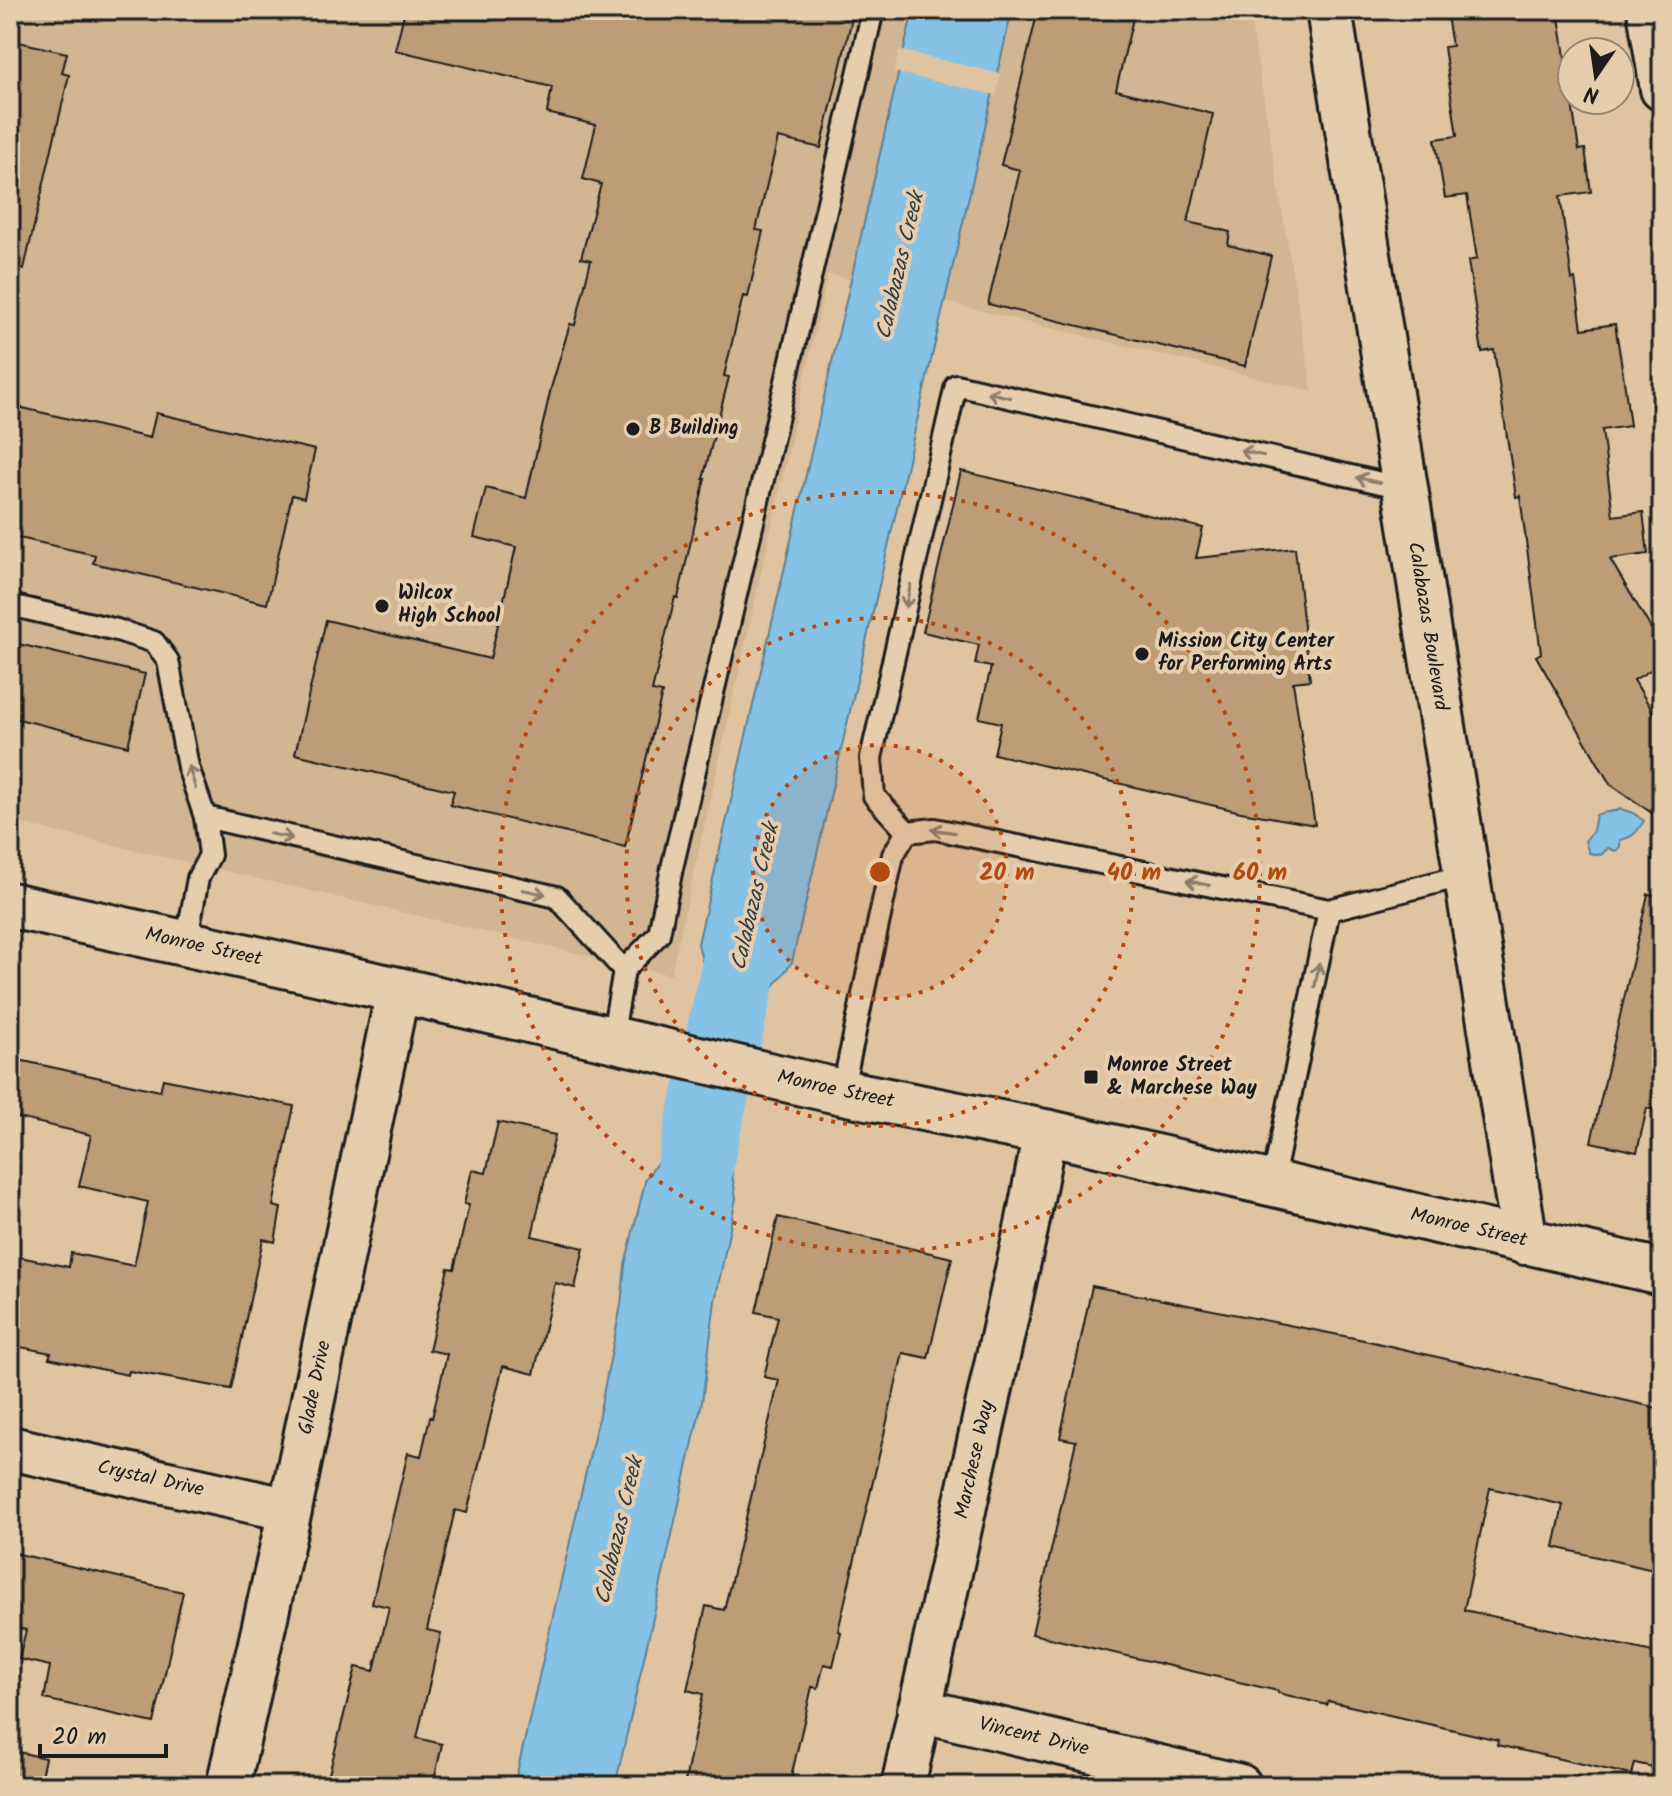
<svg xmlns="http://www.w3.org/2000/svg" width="1672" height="1796" font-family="Kalam,sans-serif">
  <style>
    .built { fill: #d2b593 }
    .water { fill: #86c2e6; stroke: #5c8095; stroke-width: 2 }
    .pier { fill: #e0c4a1 }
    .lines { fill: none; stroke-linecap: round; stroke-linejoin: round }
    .river { stroke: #86c2e6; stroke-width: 76 }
    .building { fill: #bd9c78; stroke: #1c1c1c; stroke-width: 2 }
    .lane-casing { stroke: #1c1c1c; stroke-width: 26 }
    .street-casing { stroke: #1c1c1c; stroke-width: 48 }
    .secondary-casing { stroke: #1c1c1c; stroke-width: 50 }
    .lane { stroke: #e6cdae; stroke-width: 20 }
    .street { stroke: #e6cdae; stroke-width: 42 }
    .secondary { stroke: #e6cdae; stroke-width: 44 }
    .oneway { stroke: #8b7d6c }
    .ring { fill: none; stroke: #b54a10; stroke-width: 4; stroke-dasharray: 4 8 }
    .poi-dot { fill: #1c1c1c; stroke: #e6cdae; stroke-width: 3 }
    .labels { text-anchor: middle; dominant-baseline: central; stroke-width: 8; stroke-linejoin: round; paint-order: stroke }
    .poi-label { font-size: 20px; font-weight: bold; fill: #1c1c1c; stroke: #e6cdae; text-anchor: start }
    .street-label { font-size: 20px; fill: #1c1c1c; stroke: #e6cdae }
    .water-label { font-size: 22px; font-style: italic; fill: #313d44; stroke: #e6cdae }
    .centre { fill: #b54a10; stroke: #e6cdae; stroke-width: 4 }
    .ring-label { font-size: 24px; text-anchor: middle; font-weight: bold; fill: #b54a10; stroke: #e6cdae; stroke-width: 8; stroke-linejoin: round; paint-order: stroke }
  </style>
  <rect width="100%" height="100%" fill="#e0c4a1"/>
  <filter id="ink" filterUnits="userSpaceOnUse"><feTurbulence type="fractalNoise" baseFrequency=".0125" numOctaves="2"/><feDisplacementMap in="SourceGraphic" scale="16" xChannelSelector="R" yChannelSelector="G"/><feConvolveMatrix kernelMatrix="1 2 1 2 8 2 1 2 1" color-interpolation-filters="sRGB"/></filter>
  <g filter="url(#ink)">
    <!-- built -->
    <path class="built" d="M10,10h1239l63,381 -484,-117 -157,701 -661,-154z"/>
    <!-- water -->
    <g class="water">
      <path d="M913,10h99l-220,952 -24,32 -61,-14 -9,-36z"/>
      <path d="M1621,809l12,4 11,8c-8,12 -10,16 -24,19v7l-4,4 -8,-3 -7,7 -12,-2 -4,-12 8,-10 3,-16c8,-4 16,-2 25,-6z"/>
      <path d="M672,1143l57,13 7,42 -21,103 -13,101 -87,384h-101l85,-371 22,-110 4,-40 21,-87z"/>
    </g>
    <!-- pier -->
    <path class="pier" d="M899,50l102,24 -5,21 -102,-23z"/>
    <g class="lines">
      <!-- river -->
      <path class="river" d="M678,1253l20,-103 60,-265"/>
    </g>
    <!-- building -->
    <g class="building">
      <path d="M405,10h449l-33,138 -43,-10 -22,92 7,1 -15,66 -5,-1 -19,80 5,1 -26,102h2l-27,119 -3,-1 -23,94 10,2 -37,154 -175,-42 4,-14 -159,-37 31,-134 164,39 26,-112 -42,-10 12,-49 40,10 25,-110 19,-64 5,1 16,-65 -10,-2 20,-74 -18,-5 13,-54 -49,-12 5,-26 -157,-37z"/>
      <path d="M1038,10h97l-19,80 97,24 -25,108 42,10 -2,13 43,11 -26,110 -257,-62 32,-134 -19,-5z"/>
      <path d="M1446,10h112l21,140 6,-1 6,43 -31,4 12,84 3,-1 7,50 33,-5 9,56 6,46 -28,4 11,86 30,-4 5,42 -38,5 52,88v16l-28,17 28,47v93l-52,-36 -74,-128 5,-3 -21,-157 -4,1 -22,-147 -12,2 -14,-91 9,-2 -10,-64 -22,3 -10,-59 22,-3 -13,-89 8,-1z"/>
      <path d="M10,40l57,13 -5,20 7,2 -45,194 -14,-2z"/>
      <path d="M10,405l140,33 6,-25 159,37 -11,48 -12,-3 -25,109 -174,-41 2,-8 -85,-19z"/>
      <path d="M961,471l242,57 -7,30 99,-10 15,132 -17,2 22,143 -74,-13 -247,-58 7,-31 -22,-5 12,-51 -16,-3 4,-19 -56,-13z"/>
      <path d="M10,642l135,32 -17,72 -118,-29z"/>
      <path d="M1648,894l14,2v216l-15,-4 -10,44 -46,-10z"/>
      <path d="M10,1058l150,33 3,-12 131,27 -21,100 8,2 -6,34 -12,-3 -32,150 -102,-18 -1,4 -79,-17 2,-5 -41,-8v-90l59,12 2,-14 63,13 14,-64 -69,-16 12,-51 -81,-19z"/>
      <path d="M498,1122l57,13 -23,101 52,12 -9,40 -20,-5 -21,91 -31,-8 -36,147 -12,-3 -28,120 14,3 -24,105 25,6 -9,42h-107l30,-119 18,4 15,-64 -17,-4 36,-150 13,3 9,-39 2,1 15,-64 -18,-4 19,-82 6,1 15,-64 -5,-1 8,-34 14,3z"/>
      <path d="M778,1217l174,41 -24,100 -25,-5 -65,278 3,1 -8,34 -9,-2 -6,24 -6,-1 -23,99h-105l19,-92 -16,-4 19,-84 18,4 55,-230 -15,-3 14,-60 -22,-5z"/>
      <path d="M1092,1286l272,54 298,69v163l-108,-25 9,-42 -73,-17 -26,122 198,44v115l-27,-6 -3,12 -135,-30 1,-5 -170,-39 -1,4 -49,-12v-2l-246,-57 44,-193 -16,-3z"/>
      <path d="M10,1552l173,40 -29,131 -110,-24 6,-33 -31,-7 7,-29 -16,-4z"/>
      <path d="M10,1750l35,8 -6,28h-29z"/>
    </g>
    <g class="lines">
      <!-- lane casing -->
      <g class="lane-casing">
        <g id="lane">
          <path d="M10,605l107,25 37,12 14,19 20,106 17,50 5,38 -12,23 -12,66"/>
          <path d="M205,817l352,80 67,73 -12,69"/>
          <path d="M907,832l-33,-36 -3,-38 85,-373 451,104"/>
          <path d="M624,970l35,-36 13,-66 201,-858"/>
          <path d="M842,1092l51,-237 14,-23 28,-3 394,81 137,-35"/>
          <path d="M1272,1184l57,-274"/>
        </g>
      </g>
      <!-- street casing -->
      <g class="street-casing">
        <g id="street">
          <path d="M1649,10l13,79"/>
          <path id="s1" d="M10,1448l280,62"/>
          <path id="s2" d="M919,1710l321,76"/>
          <path id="s3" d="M228,1786l62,-276 108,-520"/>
          <path id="s4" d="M903,1786l124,-561 18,-93"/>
        </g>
      </g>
      <!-- secondary casing -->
      <g class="secondary-casing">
        <g id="secondary">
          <path id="s5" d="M1329,10l196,1232"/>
          <path id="s6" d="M10,905l388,85 444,102 203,40 617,140"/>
        </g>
      </g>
      <!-- lane -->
      <use href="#lane" class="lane"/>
      <!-- street -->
      <use href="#street" class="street"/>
      <!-- secondary -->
      <use href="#secondary" class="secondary"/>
    </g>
    <!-- one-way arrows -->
    <defs><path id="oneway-shaft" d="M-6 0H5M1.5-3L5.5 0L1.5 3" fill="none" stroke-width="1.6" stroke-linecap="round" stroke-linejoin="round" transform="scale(2)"/></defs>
    <g class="oneway">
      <use href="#oneway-shaft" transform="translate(999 395) rotate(-167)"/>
      <use href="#oneway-shaft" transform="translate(1252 453) rotate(-167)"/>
      <use href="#oneway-shaft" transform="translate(1368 480) rotate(-167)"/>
      <use href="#oneway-shaft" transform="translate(908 596) rotate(103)"/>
      <use href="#oneway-shaft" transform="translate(192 777) rotate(-107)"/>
      <use href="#oneway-shaft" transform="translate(943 831) rotate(-172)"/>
      <use href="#oneway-shaft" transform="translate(281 836) rotate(12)"/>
      <use href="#oneway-shaft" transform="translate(1198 883) rotate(-168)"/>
      <use href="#oneway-shaft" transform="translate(534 892) rotate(12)"/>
      <use href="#oneway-shaft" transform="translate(1317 975) rotate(-79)"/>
    </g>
  </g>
  <!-- distance rings -->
  <circle cx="880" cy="872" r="127" fill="#b54a10" fill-opacity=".12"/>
  <g class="ring">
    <circle cx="880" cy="872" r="127"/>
    <circle cx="880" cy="872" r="254"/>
    <circle cx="880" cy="872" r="380"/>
  </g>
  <!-- markers -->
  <g class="poi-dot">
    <circle cx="633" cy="429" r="8"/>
    <circle cx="382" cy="606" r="8"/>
    <circle cx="1142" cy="654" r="8"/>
    <rect x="1083" y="1069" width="16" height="16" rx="4"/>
  </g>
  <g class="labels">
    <!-- poi labels -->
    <g class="poi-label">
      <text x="649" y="429">B Building</text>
      <text x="398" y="594">Wilcox<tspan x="398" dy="23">High School</tspan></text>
      <text x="1158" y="642">Mission City Center<tspan x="1158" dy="23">for Performing Arts</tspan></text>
      <text x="1107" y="1066">Monroe Street<tspan x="1107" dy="23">&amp; Marchese Way</tspan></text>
    </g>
    <!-- street labels -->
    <g class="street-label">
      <text stroke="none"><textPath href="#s5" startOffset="624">Calabazas Boulevard</textPath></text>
      <text stroke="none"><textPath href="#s6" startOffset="198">Monroe Street</textPath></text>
      <text stroke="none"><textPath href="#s6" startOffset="846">Monroe Street</textPath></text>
      <text stroke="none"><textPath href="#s6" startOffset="1494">Monroe Street</textPath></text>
      <text stroke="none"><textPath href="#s3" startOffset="408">Glade Drive</textPath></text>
      <text stroke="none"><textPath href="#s4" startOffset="334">Marchese Way</textPath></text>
      <text stroke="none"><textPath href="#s1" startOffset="144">Crystal Drive</textPath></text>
      <text stroke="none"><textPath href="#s2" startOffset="118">Vincent Drive</textPath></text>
    </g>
    <!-- water labels -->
    <g class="water-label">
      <text transform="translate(901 266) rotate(-77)">Calabazas Creek</text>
      <text transform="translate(756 897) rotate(-77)">Calabazas Creek</text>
      <text transform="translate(620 1531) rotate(-77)">Calabazas Creek</text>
    </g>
  </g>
  <circle cx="880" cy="872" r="12" class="centre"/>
  <g class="ring-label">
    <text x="1007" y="880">20 m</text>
    <text x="1134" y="880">40 m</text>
    <text x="1260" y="880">60 m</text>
  </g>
  <!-- margin -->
  <rect width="1672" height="1796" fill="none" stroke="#e6cdae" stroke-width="40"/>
  <rect x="20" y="20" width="1632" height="1756" fill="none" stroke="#1c1c1c" stroke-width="3" filter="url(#ink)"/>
  <!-- north arrow -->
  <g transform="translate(1596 76) rotate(193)"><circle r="38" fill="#e6cdae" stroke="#958674" stroke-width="2"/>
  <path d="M0-6L14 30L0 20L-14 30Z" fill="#1c1c1c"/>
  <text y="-12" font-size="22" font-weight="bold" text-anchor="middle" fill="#1c1c1c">N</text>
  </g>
  <!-- scale -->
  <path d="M40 1744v12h126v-12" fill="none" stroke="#1c1c1c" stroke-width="4"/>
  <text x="52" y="1744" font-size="24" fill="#1c1c1c" stroke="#e6cdae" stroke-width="6" paint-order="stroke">20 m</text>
</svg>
